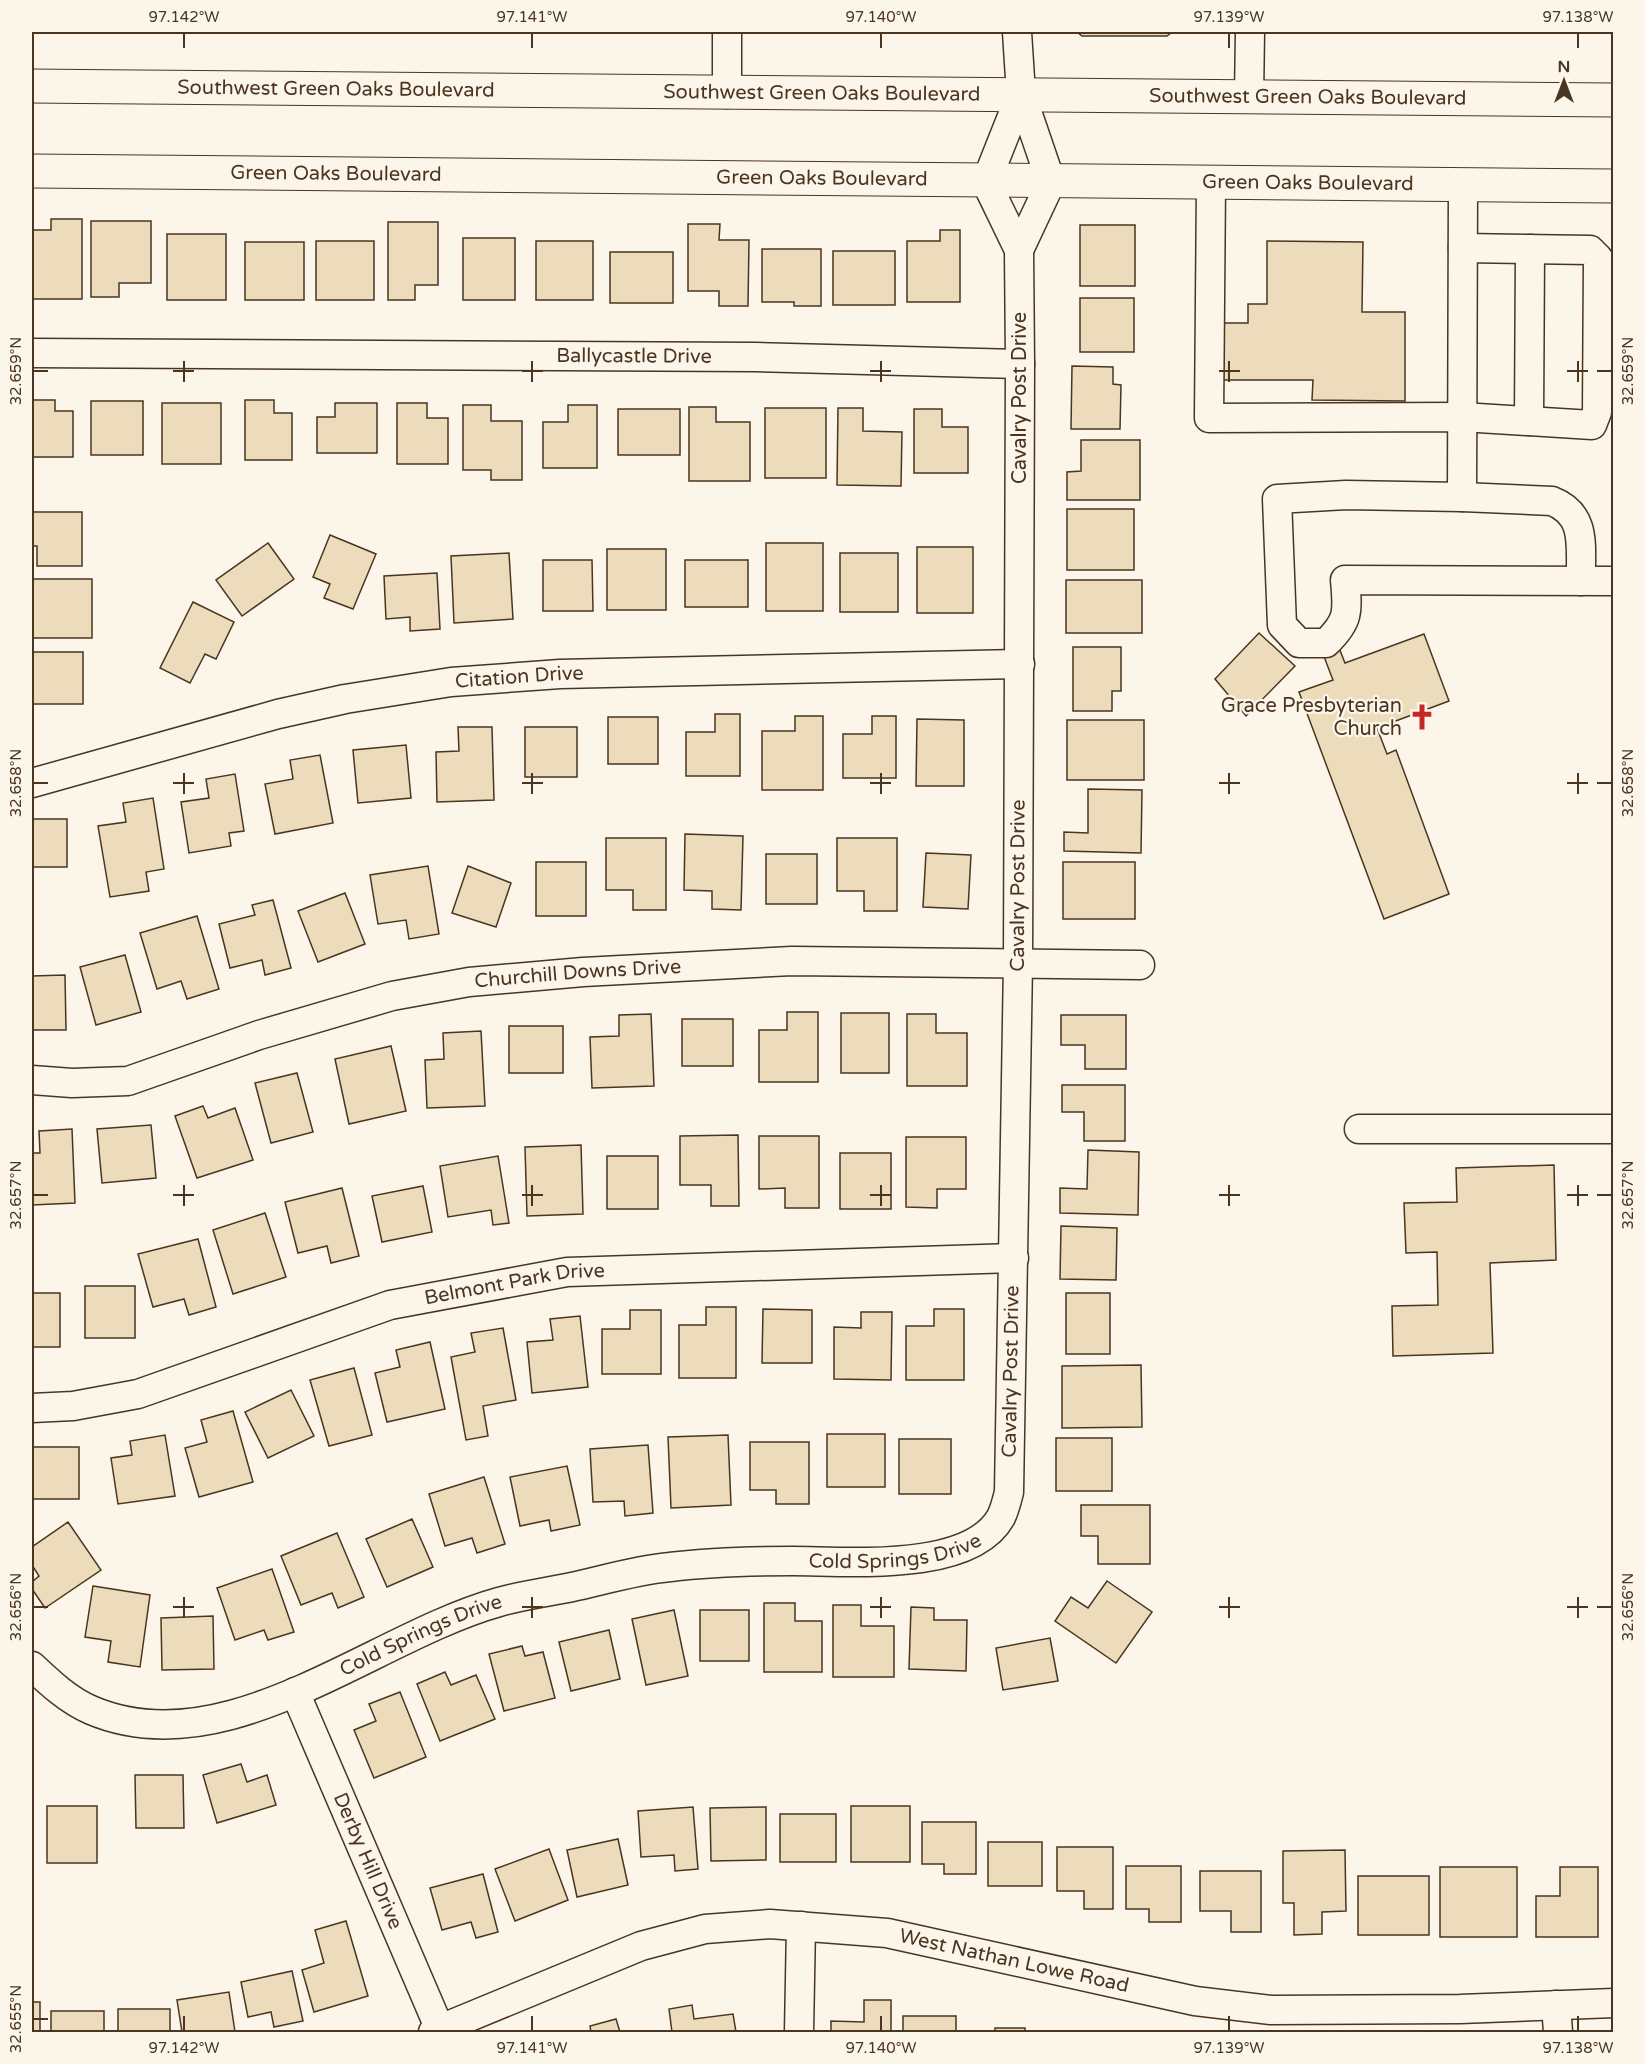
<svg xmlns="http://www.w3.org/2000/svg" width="1645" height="2064" font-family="'Varela Round',sans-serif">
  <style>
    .building { fill: #ecdcbc; stroke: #4a3520; stroke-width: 1.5 }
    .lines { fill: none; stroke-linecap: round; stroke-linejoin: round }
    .minor-casing { stroke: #4a3520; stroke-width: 31 }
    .major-casing { stroke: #4a3520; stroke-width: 35 }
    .minor { stroke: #fbf6e9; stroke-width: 28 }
    .major { stroke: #fbf6e9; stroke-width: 33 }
    .ticks { fill: none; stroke: #4a3520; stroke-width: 2 }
    .labels { text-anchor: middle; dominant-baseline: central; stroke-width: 4.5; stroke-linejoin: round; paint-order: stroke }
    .street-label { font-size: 20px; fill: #4a3520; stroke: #fbf6e9 }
    .poi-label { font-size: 20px; fill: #4a3520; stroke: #fbf6e9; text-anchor: end }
    .neatline { fill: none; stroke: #4a3520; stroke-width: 2 }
    .ticks-label { font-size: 15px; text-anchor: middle; fill: #4a3520 }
  </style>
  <rect width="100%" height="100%" fill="#fbf6e9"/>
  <!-- building -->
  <g class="building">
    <path d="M1077,32h95l-5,4h-85z"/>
    <path d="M51,219h31v80h-50v-69h19z"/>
    <path d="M91,221h60v62h-32v14h-28z"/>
    <path d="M388,222h50v63h-23v15h-27z"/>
    <path d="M688,224h32l-1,16h30l-1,66h-29v-15h-31z"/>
    <rect x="1080" y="225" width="55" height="61"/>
    <path d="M940,230h20v72h-53v-61h33z"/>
    <rect x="167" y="234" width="59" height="66"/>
    <rect x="463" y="238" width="52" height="62"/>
    <rect x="316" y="241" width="58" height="59"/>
    <rect x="536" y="241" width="57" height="59"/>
    <path d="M1267,241l96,1 -1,70h43v89l-93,-1 1,-20h-91l1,-57h25v-19h19z"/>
    <rect x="245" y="242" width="59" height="58"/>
    <path d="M762,249h59v57h-27v-4h-32z"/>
    <rect x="833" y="251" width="62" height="54"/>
    <rect x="610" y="252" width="63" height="51"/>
    <rect x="1080" y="298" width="54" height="54"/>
    <path d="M1072,366l41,1v17l8,1 -1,44h-49z"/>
    <path d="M32,400h23v11h18v46h-41z"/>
    <path d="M245,400h29v13h18v47h-47z"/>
    <rect x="91" y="401" width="52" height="54"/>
    <rect x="162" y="403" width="59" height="61"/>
    <path d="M335,403h42v50h-60v-36h18z"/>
    <path d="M397,403h30v15h21v46h-51z"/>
    <path d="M463,405h28v16h31v59h-31v-10h-28z"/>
    <path d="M568,405h29v63h-54v-46h25z"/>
    <path d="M689,407h27v15h34v59h-61z"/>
    <rect x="765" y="408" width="61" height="70"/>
    <path d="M838,408h25v23l39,1 -1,54 -64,-1z"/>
    <rect x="618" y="409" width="62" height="46"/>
    <path d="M914,409h28v18h26v46h-54z"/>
    <path d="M1081,440h59v60h-73v-28l14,-1z"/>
    <rect x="1067" y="509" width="67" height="61"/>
    <path d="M32,512h50v54h-45v-20h-5z"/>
    <path d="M330,535l46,19 -23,55 -29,-11 6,-14 -17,-7z"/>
    <path d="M268,543l26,36 -52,37 -26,-36z"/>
    <rect x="766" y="543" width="57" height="68"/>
    <rect x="917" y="547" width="56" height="66"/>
    <rect x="607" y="549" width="59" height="61"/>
    <path d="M509,553l4,66 -59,4 -3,-67z"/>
    <rect x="840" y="553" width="58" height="59"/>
    <path d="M543,560h49l1,51h-50z"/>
    <rect x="685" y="560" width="63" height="47"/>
    <path d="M437,573l3,56 -30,2v-14l-24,2 -2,-43z"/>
    <rect x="32" y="579" width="60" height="59"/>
    <rect x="1066" y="580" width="76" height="53"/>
    <path d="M193,602l41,20 -18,37 -11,-5 -15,29 -30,-15z"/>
    <path d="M1259,633l36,33 -49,50 -31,-37z"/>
    <path d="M1424,634l25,67 -72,27 10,26 9,-4 53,144 -65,25 -85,-227 34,-12 -10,-26 16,-6 6,15z"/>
    <path d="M1073,647h48v44h-9v20h-39z"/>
    <rect x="32" y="652" width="51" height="52"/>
    <path d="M715,714h25v62h-54v-44h29z"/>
    <path d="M795,716h28v74h-61v-59h33z"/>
    <path d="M872,716h24v62h-53v-44h29z"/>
    <rect x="608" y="717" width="50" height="47"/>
    <path d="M917,719l47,1v66h-48z"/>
    <rect x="1067" y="720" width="77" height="60"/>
    <path d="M458,727h34l2,73 -57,2 -1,-50 23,-1z"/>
    <rect x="525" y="727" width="52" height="50"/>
    <path d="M406,745l5,53 -53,5 -5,-53z"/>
    <path d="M320,755l13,68 -58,11 -10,-50 28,-5 -3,-19z"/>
    <path d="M235,774l9,57 -15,2 2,13 -42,7 -8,-51 28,-4 -3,-19z"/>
    <path d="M1088,789l54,1 -1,63 -77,-2v-19l24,1z"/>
    <path d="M153,798l11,71 -18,3 3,19 -39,6 -12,-71 28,-4 -3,-19z"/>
    <rect x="32" y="819" width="35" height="48"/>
    <path d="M685,834l58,2 -2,74 -29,-1v-18l-28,-1z"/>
    <path d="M606,838h60v72h-33v-20h-27z"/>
    <path d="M837,838h60v73h-33v-20h-27z"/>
    <path d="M926,853l45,2 -3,54 -45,-2z"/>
    <rect x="766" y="854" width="51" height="50"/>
    <rect x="536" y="862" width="50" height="54"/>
    <rect x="1063" y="862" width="72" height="57"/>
    <path d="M428,866l11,68 -30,5 -3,-19 -28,4 -8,-49z"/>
    <path d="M468,866l43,17 -15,44 -44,-14z"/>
    <path d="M345,893l20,51 -47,18 -20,-51z"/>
    <path d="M273,900l18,68 -26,7 -3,-15 -32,8 -11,-44 36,-9 -3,-10z"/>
    <path d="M197,916l22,73 -32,10 -6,-18 -24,8 -17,-56z"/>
    <path d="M125,955l16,57 -45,13 -16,-58z"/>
    <path d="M65,975l1,55h-34v-54z"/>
    <path d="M787,1012h31v70h-59v-52h28z"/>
    <rect x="841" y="1013" width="48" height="60"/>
    <path d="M651,1014l3,72 -62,2 -2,-51 29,-1v-21z"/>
    <path d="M907,1014h29v19h31v53h-60z"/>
    <path d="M1061,1015h65v54h-41v-24h-24z"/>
    <rect x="682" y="1019" width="51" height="47"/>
    <rect x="509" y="1026" width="54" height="47"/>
    <path d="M481,1031l4,75 -58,2 -2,-48 19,-1 -1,-26z"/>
    <path d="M391,1046l15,65 -57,13 -14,-65z"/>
    <path d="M297,1073l16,59 -42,11 -16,-60z"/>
    <path d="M1062,1085h63v56h-41v-29h-22z"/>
    <path d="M203,1106l5,12 27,-10 18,52 -56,18 -22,-62z"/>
    <path d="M151,1125l5,53 -54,5 -5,-54z"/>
    <path d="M72,1129l3,74 -43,2v-52h8l-1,-22z"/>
    <path d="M738,1135l1,71h-28v-21h-31v-49z"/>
    <path d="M759,1136h60v72h-34v-20l-26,1z"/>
    <path d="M906,1137h60v52h-29v19l-31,-1z"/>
    <path d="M581,1145l2,69 -56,2 -2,-69z"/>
    <path d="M1088,1150l51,2 -1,63 -78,-2v-25l27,1z"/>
    <rect x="840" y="1153" width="51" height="56"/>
    <path d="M498,1156l11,67 -16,2 -2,-15 -43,7 -8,-51z"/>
    <rect x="607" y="1156" width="51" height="53"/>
    <path d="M1554,1165l2,95 -66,3 3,90 -100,3 -1,-50 46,-1 -1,-53 -31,1 -2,-50 53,-1 -1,-34z"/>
    <path d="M423,1186l9,46 -50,10 -10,-46z"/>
    <path d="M342,1188l17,68 -28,7 -4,-17 -29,7 -13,-51z"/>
    <path d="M265,1213l21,64 -53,17 -20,-64z"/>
    <path d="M1061,1226l56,2 -1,52 -56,-1z"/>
    <path d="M198,1239l18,68 -27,8 -5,-16 -31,8 -15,-53z"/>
    <rect x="85" y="1286" width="50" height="52"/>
    <rect x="32" y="1293" width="28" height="54"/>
    <rect x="1066" y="1293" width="44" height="61"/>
    <path d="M706,1307h30v71h-57v-53h27z"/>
    <path d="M763,1309l49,1v53h-50z"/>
    <path d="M934,1309h30v71h-58v-54h28z"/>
    <path d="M630,1310h31v64h-59v-45h28z"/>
    <path d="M861,1312h31l-1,68 -57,-1v-52l27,1z"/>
    <path d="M580,1316l8,71 -56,6 -5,-51 26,-2 -3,-21z"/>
    <path d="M503,1328l13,72 -33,6 5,30 -22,4 -15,-83 24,-5 -4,-19z"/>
    <path d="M430,1342l15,67 -58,13 -12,-49 25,-6 -4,-17z"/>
    <path d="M1141,1365l1,62 -80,1v-62z"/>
    <path d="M354,1368l18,67 -43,11 -19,-66z"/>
    <path d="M291,1390l23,46 -46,22 -23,-46z"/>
    <path d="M233,1411l20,71 -54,15 -14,-49 22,-6 -6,-22z"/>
    <rect x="827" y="1434" width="58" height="53"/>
    <path d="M165,1435l10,61 -57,8 -7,-46 21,-3 -2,-14z"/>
    <path d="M728,1435l3,70 -60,3 -3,-71z"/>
    <rect x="1056" y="1438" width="56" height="53"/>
    <rect x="899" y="1439" width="52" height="55"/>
    <path d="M750,1442h59v62h-33v-14h-26z"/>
    <path d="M648,1445l5,68 -28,3 -1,-15 -31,1 -3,-53z"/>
    <rect x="32" y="1447" width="47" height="52"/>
    <path d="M567,1466l13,59 -29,6 -2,-11 -29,6 -10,-49z"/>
    <path d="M484,1477l21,67 -28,9 -5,-15 -27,8 -16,-52z"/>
    <path d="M1081,1505h69v59h-52v-28h-17z"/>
    <path d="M412,1519l21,48 -46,20 -21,-48z"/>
    <path d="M68,1522l33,48 -56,38 -13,-19v-7l7,-6 -7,-11v-18z"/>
    <path d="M337,1533l27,64 -26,11 -6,-15 -31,12 -20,-49z"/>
    <path d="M272,1569l22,63 -26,8 -4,-10 -29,10 -18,-52z"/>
    <path d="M1107,1581l45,31 -36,51 -61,-42 16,-24 17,11z"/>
    <path d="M93,1586l57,9 -10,72 -32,-5 3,-21 -26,-4z"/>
    <path d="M764,1603h31v18h27v51h-58z"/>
    <path d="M833,1605h28v21h33v51h-61z"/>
    <path d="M911,1607l23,1v12h33l-1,51 -57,-2z"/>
    <path d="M674,1610l14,66 -42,9 -14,-66z"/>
    <rect x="700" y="1610" width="49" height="51"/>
    <path d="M213,1616l1,53 -52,1 -1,-52z"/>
    <path d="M609,1630l11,49 -49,12 -12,-49z"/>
    <path d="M1050,1638l8,43 -55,9 -7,-42z"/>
    <path d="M522,1646l3,10 18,-4 12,46 -51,13 -15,-57z"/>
    <path d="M445,1672l6,13 25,-10 19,44 -55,22 -23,-57z"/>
    <path d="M400,1692l26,65 -52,21 -20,-48 22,-9 -7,-17z"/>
    <path d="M241,1764l6,18 20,-7 9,30 -59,18 -14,-48z"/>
    <path d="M135,1775h48l1,53h-48z"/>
    <rect x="47" y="1806" width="50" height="57"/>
    <rect x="851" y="1806" width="59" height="56"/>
    <path d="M693,1807l5,62 -23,2 -1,-16 -33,2 -3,-46z"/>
    <path d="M766,1807v53l-55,1 -1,-53z"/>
    <rect x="780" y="1814" width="56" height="48"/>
    <path d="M922,1822h54v52h-32v-10h-22z"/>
    <path d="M618,1839l10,46 -51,12 -10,-47z"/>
    <rect x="988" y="1842" width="54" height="44"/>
    <path d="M1057,1847h56v62h-29v-18h-27z"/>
    <path d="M549,1849l19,51 -53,21 -20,-52z"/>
    <path d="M1345,1850l1,61 -24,1v22l-28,1v-32h-11v-52z"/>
    <path d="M1126,1866h55v56h-32v-13h-23z"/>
    <rect x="1440" y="1867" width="77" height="70"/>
    <path d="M1560,1867h38v70h-62v-41h24z"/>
    <path d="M1200,1871h61v61h-30v-21h-31z"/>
    <path d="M483,1874l15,58 -22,6 -5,-16 -29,8 -12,-42z"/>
    <rect x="1358" y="1876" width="71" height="59"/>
    <path d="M346,1921l22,75 -54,16 -12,-42 22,-7 -9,-33z"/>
    <path d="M292,1971l11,50 -29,6 -3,-15 -23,5 -7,-35z"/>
    <path d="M229,1992l6,40h-53l-5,-32z"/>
    <path d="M864,2000h27v32h-60v-11l33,1z"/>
    <rect x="32" y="2002" width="8" height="30"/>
    <path d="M692,2005l2,14 39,-5 3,18h-64l-3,-23z"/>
    <rect x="118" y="2009" width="52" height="23"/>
    <rect x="51" y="2011" width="53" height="21"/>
    <rect x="903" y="2016" width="53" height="16"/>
    <path d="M616,2019l4,13h-29l-1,-6z"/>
    <rect x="995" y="2028" width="30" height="4"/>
  </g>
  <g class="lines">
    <!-- minor casing -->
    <g class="minor-casing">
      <g id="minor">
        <path d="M727,32v62"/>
        <path d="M1017,32l4,62 30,88 -32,68"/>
        <path d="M1249,97l1,-65"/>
        <path d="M1211,183l-2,235 253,-1 130,8 5,-13 1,-154 -8,-8 -127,-2"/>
        <path d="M1463,185l-1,312 -116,-2 -69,4 5,126 17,18h27c23,-22 22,-31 19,-63l269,1"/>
        <path id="s1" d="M32,353l723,4 265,7"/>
        <path d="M1529,421l1,-172"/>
        <path d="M1462,497l90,4c36,14 28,47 29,80"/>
        <path id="s2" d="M32,783l246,-69 67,-15 106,-17 109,-8 460,-10"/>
        <path id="s3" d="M32,1080l40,3 56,-2 131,-46 133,-39 77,-14 114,-10 209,-11 348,4"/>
        <path d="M1359,1129h255"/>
        <path id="s4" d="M32,1408l41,-2 65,-12 252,-89 177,-33 447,-14"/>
        <path id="s5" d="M32,1666c18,17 36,34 59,44 135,58 282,-73 408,-108 24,-7 49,-10 73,-15 32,-7 65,-17 98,-20 41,-5 81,-6 122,-6 55,0 178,12 209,-44 4,-8 6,-17 8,-25l9,-529 2,-599 -1,-114 -33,-68 35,-88"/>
        <path id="s6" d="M295,1692l146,340"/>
        <path d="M1556,2005l2,27"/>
        <path id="s7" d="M433,2032l208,-86 64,-17 65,-5 117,9 308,68 76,9 189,-1 154,-6"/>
        <path d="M799,2032l2,-106"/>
      </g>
    </g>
    <!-- major casing -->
    <g class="major-casing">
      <g id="major">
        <path id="s8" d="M32,86c527,6 1054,9 1582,14"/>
        <path id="s9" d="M32,171l1582,15"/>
      </g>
    </g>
    <!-- minor -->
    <use href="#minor" class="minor"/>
    <!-- major -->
    <use href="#major" class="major"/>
  </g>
  <!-- ticks -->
  <path class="ticks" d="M184,33v15M532,33v15M881,33v15M1229,33v15M1578,33v15M184,361v21M532,361v21M881,361v21M1229,361v21M1578,361v21M33,371h15M173,371h21M522,371h21M870,371h21M1219,371h21M1567,371h21M1597,371h15M184,773v21M532,773v21M881,773v21M1229,773v21M1578,773v21M33,783h15M173,783h21M522,783h21M870,783h21M1219,783h21M1567,783h21M1597,783h15M184,1185v21M532,1185v21M881,1185v21M1229,1185v21M1578,1185v21M33,1195h15M173,1195h21M522,1195h21M870,1195h21M1219,1195h21M1567,1195h21M1597,1195h15M184,1597v21M532,1597v21M881,1597v21M1229,1597v21M1578,1597v21M33,1607h15M173,1607h21M522,1607h21M870,1607h21M1219,1607h21M1567,1607h21M1597,1607h15M184,2016v15M532,2016v15M881,2016v15M1229,2016v15M1578,2016v15M33,2019h15"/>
  <!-- icons -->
  <defs>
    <g id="church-bare" transform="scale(2.07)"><path d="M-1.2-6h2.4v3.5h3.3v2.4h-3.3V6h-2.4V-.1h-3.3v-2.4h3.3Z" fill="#c62828" stroke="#fbf6e9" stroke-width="2.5" paint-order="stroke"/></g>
  </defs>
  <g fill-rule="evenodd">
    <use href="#church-bare" x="1422" y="717"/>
  </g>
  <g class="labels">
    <!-- street labels -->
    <g class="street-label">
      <text stroke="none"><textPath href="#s8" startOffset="304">Southwest Green Oaks Boulevard</textPath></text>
      <text stroke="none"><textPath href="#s8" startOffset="790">Southwest Green Oaks Boulevard</textPath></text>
      <text stroke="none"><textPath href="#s8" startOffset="1276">Southwest Green Oaks Boulevard</textPath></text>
      <text stroke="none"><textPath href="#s9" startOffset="304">Green Oaks Boulevard</textPath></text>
      <text stroke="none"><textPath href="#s9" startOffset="790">Green Oaks Boulevard</textPath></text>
      <text stroke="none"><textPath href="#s9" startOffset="1276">Green Oaks Boulevard</textPath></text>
      <text stroke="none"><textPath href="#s1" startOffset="602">Ballycastle Drive</textPath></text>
      <text transform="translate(1020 398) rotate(-90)">Cavalry Post Drive</text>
      <text stroke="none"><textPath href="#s2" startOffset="500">Citation Drive</textPath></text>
      <text stroke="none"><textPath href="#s5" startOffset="1660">Cavalry Post Drive</textPath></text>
      <text stroke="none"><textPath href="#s3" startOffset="561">Churchill Downs Drive</textPath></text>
      <text stroke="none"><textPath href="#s4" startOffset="501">Belmont Park Drive</textPath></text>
      <text stroke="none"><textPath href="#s5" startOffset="1174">Cavalry Post Drive</textPath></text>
      <text stroke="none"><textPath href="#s5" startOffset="909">Cold Springs Drive</textPath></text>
      <text stroke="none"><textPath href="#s5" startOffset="423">Cold Springs Drive</textPath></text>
      <text stroke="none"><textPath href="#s6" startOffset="184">Derby Hill Drive</textPath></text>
      <text stroke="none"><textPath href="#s7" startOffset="604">West Nathan Lowe Road</textPath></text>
    </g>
    <!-- poi labels -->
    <g class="poi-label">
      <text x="1402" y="706">Grace Presbyterian<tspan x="1402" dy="23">Church</tspan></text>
    </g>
  </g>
  <!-- border -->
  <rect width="1645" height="2064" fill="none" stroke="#fbf6e9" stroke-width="66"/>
  <!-- north arrow -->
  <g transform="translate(1564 81)" stroke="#fbf6e9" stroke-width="4.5" paint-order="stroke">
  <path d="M0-4.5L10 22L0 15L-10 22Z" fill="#4a3520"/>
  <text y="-9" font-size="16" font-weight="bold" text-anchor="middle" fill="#4a3520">N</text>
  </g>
  <rect x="33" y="33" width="1579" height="1998" class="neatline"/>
  <g class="ticks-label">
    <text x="184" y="22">97.142°W</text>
    <text x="532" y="22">97.141°W</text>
    <text x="881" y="22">97.140°W</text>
    <text x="1229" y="22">97.139°W</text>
    <text x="1578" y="22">97.138°W</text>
    <text transform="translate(16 371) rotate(-90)" y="5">32.659°N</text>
    <text transform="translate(1628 371) rotate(-90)" y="5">32.659°N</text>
    <text transform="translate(16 783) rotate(-90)" y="5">32.658°N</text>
    <text transform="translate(1628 783) rotate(-90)" y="5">32.658°N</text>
    <text transform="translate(16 1195) rotate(-90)" y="5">32.657°N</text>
    <text transform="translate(1628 1195) rotate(-90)" y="5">32.657°N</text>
    <text transform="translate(16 1607) rotate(-90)" y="5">32.656°N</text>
    <text transform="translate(1628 1607) rotate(-90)" y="5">32.656°N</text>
    <text transform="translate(16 2019) rotate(-90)" y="5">32.655°N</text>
    <text x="184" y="2053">97.142°W</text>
    <text x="532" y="2053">97.141°W</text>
    <text x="881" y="2053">97.140°W</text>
    <text x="1229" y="2053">97.139°W</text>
    <text x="1578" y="2053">97.138°W</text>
  </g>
</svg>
